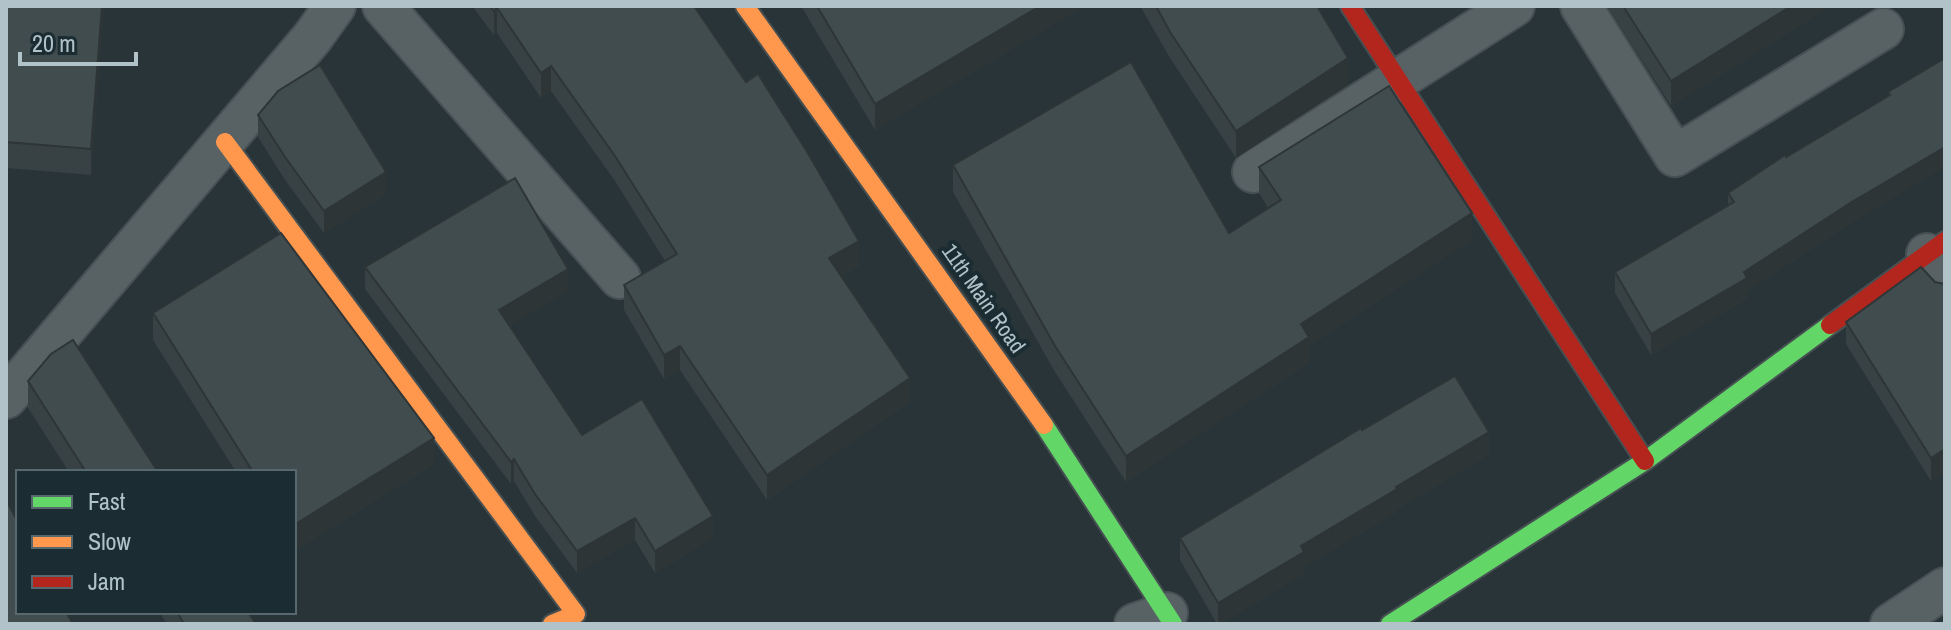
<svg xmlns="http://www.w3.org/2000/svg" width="1951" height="630" font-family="'Archivo Narrow',sans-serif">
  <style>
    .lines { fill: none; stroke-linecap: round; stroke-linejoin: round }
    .street-casing { stroke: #464f52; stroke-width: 44 }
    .fast-casing { stroke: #464f52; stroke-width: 22 }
    .slow-casing { stroke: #464f52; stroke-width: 22 }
    .jam-casing { stroke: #464f52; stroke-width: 22 }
    .street { stroke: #586265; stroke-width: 40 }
    .fast { stroke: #63d668; stroke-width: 18 }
    .slow { stroke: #ff974d; stroke-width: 18 }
    .jam { stroke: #b3261e; stroke-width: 18 }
    .wall { fill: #384143 }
    .shaded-wall { fill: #2e3537 }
    .building { fill: #414c4e; stroke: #2e3537; stroke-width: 2 }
    .labels { text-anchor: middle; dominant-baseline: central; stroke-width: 8; stroke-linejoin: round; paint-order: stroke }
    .street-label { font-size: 22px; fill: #b1c3c9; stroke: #1b2d32 }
  </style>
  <rect width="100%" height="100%" fill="#283437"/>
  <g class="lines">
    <!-- street casing -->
    <g class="street-casing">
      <g id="street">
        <path d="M383,6l237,272"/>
        <path d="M1581,6l94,150 208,-127"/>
        <path d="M1253,172l261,-166"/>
        <path d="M1927,254l18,30"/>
        <path d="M6,398l306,-360 23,-32"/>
        <path d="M1135,624l32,-11"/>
        <path d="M1891,624l54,-36"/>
      </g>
    </g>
    <!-- fast casing -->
    <g class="fast-casing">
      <g id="fast">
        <path d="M1044,425l129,199"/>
        <path d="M1390,624l255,-163 185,-136"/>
      </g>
    </g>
    <!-- slow casing -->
    <g class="slow-casing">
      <g id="slow">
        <path d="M745,6l299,419"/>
        <path d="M225,142l351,472 -24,10"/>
      </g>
    </g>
    <!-- jam casing -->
    <g class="jam-casing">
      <g id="jam">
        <path d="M1350,6l295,455"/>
        <path d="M1830,325l115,-84"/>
      </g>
    </g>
    <!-- street -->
    <use href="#street" class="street"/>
    <!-- fast -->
    <use href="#fast" class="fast"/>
    <!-- slow -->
    <use href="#slow" class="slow"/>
    <!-- jam -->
    <use href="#jam" class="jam"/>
  </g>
  <!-- wall -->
  <g class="wall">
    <path d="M6,6h98l-13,169 -85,-7z"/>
    <path d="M472,6h222l165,260 -18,10 69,126 -143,98 -87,-130 -16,9 -40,-69v-25l41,-24 -50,-80 -64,-90 -10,7 -44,-65 -3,2z"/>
    <path d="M801,6h284l-210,124z"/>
    <path d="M1140,6h177l31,79 -112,73 -66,-100z"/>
    <path d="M1607,6h224l-160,100z"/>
    <path d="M1945,58l-95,166 -103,67v8l-96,56 -36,-62v-21l113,-66v-13l160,-97v-4z"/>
    <path d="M258,115l128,79 -62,39 -39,-53 -27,-43z"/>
    <path d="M953,165l276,68 39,-25 -9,-15v-26l213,73 -163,106v17l-183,119 -71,-110 -102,-180z"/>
    <path d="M365,267l203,24 -59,35 73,109 131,103 -58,35 -20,-33 -58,33 -42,-57 -21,-35 -3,3 -146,-195z"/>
    <path d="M1935,282l10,2v188l-14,9 -85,-137v-22z"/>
    <path d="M153,313l281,151 -140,87v-79h-58l-83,-132z"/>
    <path d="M28,381l130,91h-89l-41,-64z"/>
    <path d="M1362,430l127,25 -92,54v3l-93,55v7l-84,50h-3l-37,-64v-22z"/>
    <path d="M159,612h89l8,12h-89z"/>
  </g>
  <!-- shaded-wall -->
  <g class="shaded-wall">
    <path d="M102,6h2l-13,169v-26z"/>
    <path d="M1040,6h45l-210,124v-26z"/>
    <path d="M1791,6h40l-160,100v-25z"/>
    <path d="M497,8v25l-3,2v-24z"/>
    <path d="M1348,58v27l-112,73v-27z"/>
    <path d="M551,66v25l-10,7v-25z"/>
    <path d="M1945,147v20l-95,57 -103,67v8l-96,56v-21l199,-131z"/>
    <path d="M386,172v22l-62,39v-22z"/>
    <path d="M1472,213v27l-163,106v17l-183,119v-26l175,-132z"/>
    <path d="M859,241v25l-30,17v-25z"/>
    <path d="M568,269v22l-69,41v-22z"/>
    <path d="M680,346v24l-16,9v-24z"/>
    <path d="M910,378v24l-143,98v-25z"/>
    <path d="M1489,432v23l-92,54v3l-93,55v7l-84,50h-2v-21l83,-57 95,-59z"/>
    <path d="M434,438v26l-140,87v-26z"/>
    <path d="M1945,449v23l-14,9v-23z"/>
    <path d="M514,459v22l-3,3v-22z"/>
    <path d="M713,516v22l-58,35v-22z"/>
    <path d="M635,518v22l-58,33v-22z"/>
  </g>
  <!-- building -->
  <g class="building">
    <path d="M6,6h96l-11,143 -85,-7z"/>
    <path d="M490,6h204l52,76 12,-8 48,76 53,91 -30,17 81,120 -143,97 -87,-129 -16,9 -40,-70 53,-31 -62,-98 -64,-90 -10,7 -44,-65 -3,3z"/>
    <path d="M817,6h223l-165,98z"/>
    <path d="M1156,6h161l31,52 -112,73 -66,-99z"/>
    <path d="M1623,6h168l-120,75z"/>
    <path d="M1945,58v89l-95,56 -106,69 3,6 -96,56 -36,-62 119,-70 -6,-9 57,-38 1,2 104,-62 -2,-3z"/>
    <path d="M1131,62l98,171 52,-33 -22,-33 130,-81 83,127 -171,111 8,13 -183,119 -71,-110 -102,-181z"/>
    <path d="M320,65l66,107 -62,39 -39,-54 -27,-42 20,-24z"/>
    <path d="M515,178l53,91 -69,41 83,125 60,-36 71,117 -58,35 -20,-33 -58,33 -42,-57 -21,-35 -3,3 -146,-195z"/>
    <path d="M281,233l153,205 -140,87v-53h-41l-100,-159z"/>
    <path d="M1921,267l14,15 10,2v165l-14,9 -85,-136z"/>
    <path d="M73,340l85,132h-72l-58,-91 23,-27z"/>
    <path d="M1455,376l34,56 -93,55 1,2 -96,57 3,6 -86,51 -38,-65 181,-110 1,2z"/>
    <path d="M6,500l12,22v90h48l7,12h-67z"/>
    <path d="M177,612h71l8,12h-72z"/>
  </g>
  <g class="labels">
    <!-- street labels -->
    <g class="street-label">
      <text transform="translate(984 298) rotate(55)">11th Main Road</text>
    </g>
  </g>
  <!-- border -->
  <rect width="1951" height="630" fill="none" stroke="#b1c3c9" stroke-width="16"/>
  <!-- legend -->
  <rect x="16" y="470" width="280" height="144" fill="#1b2d32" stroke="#57696e" stroke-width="2"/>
  <rect x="32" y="496" width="40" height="12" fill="#63d668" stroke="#57696e" stroke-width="2"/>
  <text x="88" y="510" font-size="24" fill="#b1c3c9">Fast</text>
  <rect x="32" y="536" width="40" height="12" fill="#ff974d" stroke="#57696e" stroke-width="2"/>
  <text x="88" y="550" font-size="24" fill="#b1c3c9">Slow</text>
  <rect x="32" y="576" width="40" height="12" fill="#b3261e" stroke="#57696e" stroke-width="2"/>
  <text x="88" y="590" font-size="24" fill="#b1c3c9">Jam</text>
  <!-- scale -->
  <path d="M20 52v12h116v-12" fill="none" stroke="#b1c3c9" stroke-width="4"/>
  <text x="32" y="52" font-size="24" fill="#b1c3c9" stroke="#1b2d32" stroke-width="6" paint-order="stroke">20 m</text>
</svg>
